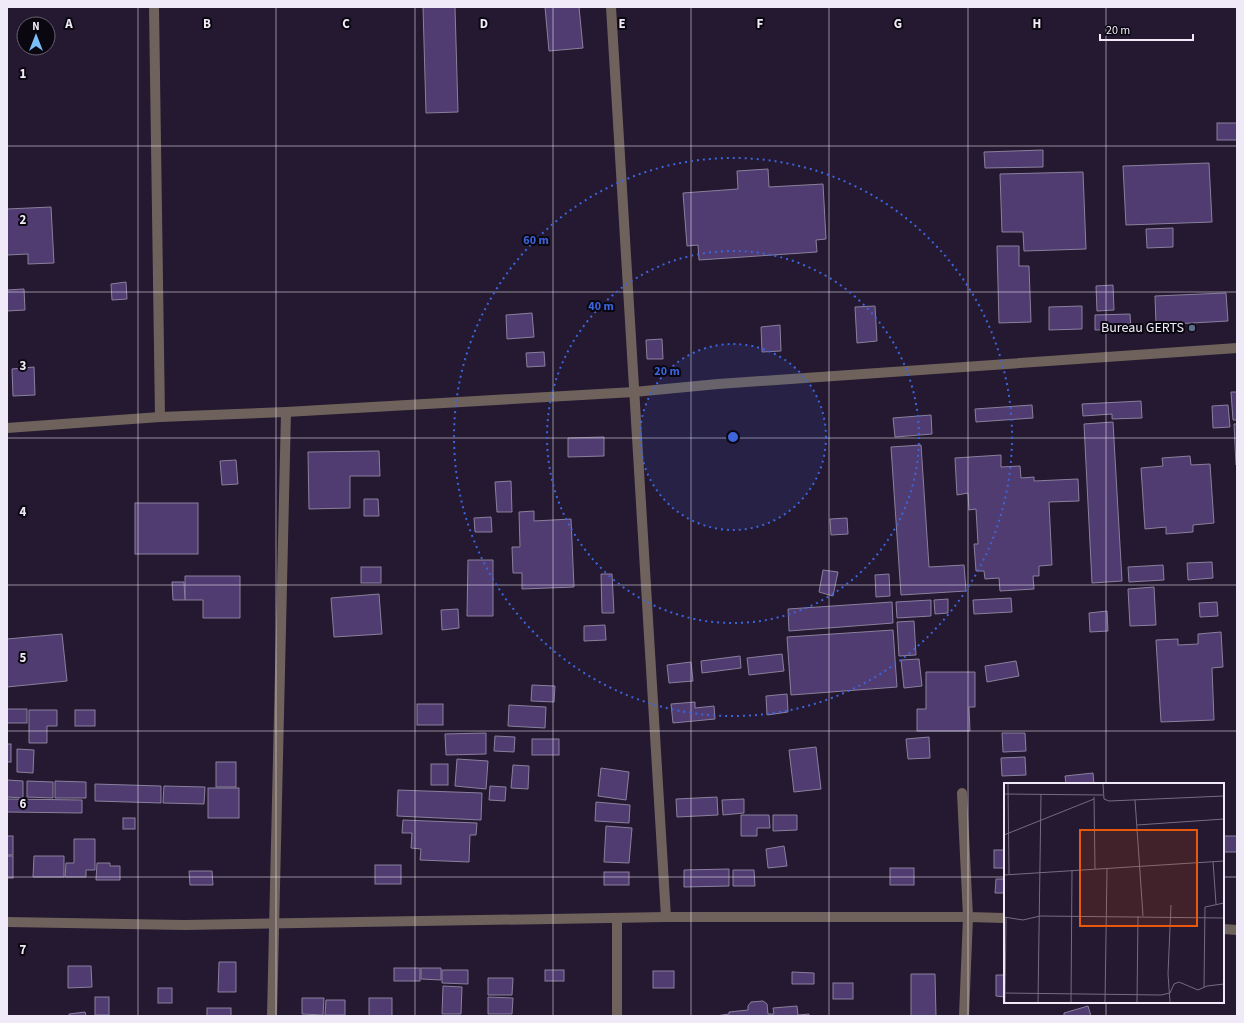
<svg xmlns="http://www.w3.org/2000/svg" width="1244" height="1023" font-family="'Source Sans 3',sans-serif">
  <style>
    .building { fill: #503c70; stroke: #89809d }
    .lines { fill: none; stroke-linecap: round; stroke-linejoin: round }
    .minor { stroke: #6f625c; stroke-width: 10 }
    .grid { fill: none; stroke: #efe9f8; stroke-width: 1; stroke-opacity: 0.55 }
    .ring { fill: none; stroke: #3c65dd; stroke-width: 2; stroke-dasharray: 2 4 }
    .service-dot { fill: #5c6f8a; stroke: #0b0710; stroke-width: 1.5 }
    .labels { text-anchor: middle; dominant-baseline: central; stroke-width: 4; stroke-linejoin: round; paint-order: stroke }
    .poi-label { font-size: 14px; fill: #efe9f8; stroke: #0b0710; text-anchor: end }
    .inset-road { fill: none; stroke: #756c80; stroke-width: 1 }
    .view { fill: #e8590c; fill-opacity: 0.15; stroke: #e8590c; stroke-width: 2 }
    .inset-edge { fill: none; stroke: #efe9f8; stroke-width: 2 }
    .grid-label { font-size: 13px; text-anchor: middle; font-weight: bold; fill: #efe9f8; stroke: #0b0710; stroke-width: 4; stroke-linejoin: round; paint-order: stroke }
    .centre { fill: #3c65dd; stroke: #0b0710; stroke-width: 2 }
    .ring-label { font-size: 12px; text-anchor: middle; font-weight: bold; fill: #3c65dd; stroke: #0b0710; stroke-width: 4; stroke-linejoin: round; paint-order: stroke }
  </style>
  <rect width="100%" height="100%" fill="#241930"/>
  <!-- building -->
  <g class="building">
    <path d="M423,7h32l3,105 -32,1z"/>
    <path d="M545,7h34l4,41 -34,3z"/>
    <rect x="1217" y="123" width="20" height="17"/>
    <path d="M1043,150v17l-58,1 -1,-16z"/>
    <path d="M1209,163l3,59 -86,3 -3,-59z"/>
    <path d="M768,169l1,18 54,-3 3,55 -10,1 1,12 -118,8 -1,-15 -11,1 -4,-53 55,-4 -1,-18z"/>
    <path d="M1083,172l3,77 -62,2 -1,-19h-21l-2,-58z"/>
    <path d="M51,207l3,56 -26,1v-10l-21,1v-46z"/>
    <path d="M1173,228v19l-26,1 -1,-19z"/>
    <path d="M997,246h22v20h10l2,56 -32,1z"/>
    <path d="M126,282l1,17 -15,1 -1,-16z"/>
    <path d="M1113,285l1,25 -17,1 -1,-25z"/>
    <path d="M24,289l1,21 -18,1v-21z"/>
    <path d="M1226,293l2,28 -72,4 -1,-29z"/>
    <path d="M875,306l2,35 -20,2 -2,-36z"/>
    <path d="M1082,306v23l-33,1v-23z"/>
    <path d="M532,313l2,24 -27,2 -1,-24z"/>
    <path d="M1130,314l1,15 -36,1v-15z"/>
    <path d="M780,325l1,26 -19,1 -1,-25z"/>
    <path d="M662,339l1,20h-16l-1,-19z"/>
    <path d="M544,352l1,14 -18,1 -1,-14z"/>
    <path d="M34,367l1,28 -22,1 -1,-27z"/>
    <path d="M1231,392h6v28h-4z"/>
    <path d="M1141,401l1,17 -30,1v-5l-29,2 -1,-12z"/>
    <path d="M1032,405l1,13 -57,4 -1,-13z"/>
    <path d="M1228,405l2,22 -17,1 -1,-22z"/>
    <path d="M931,415l1,19 -37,3 -2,-19z"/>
    <path d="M1113,422l9,159 -30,2 -8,-159z"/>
    <path d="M1234,424h3v41h-1z"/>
    <path d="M604,437v19l-36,1v-19z"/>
    <path d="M921,445l8,122 35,-2 2,26 -65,4 -10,-148z"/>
    <path d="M379,451l1,25h-30v32l-41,1 -1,-57z"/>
    <path d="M1001,455v12l19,-1 1,12 13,-1v4l44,-2 1,22 -30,1 3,63 -13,1v10h-6l1,13 -34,2 -1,-13 -14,1 -1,-8h-8l-2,-27h4l-2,-35 -7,1 -1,-17 -11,2 -2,-37z"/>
    <path d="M1190,456l1,9 19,-1 4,59 -21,2v7l-27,2v-7l-21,2 -4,-61 22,-2 -1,-8z"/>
    <path d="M236,460l2,24 -16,1 -2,-24z"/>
    <path d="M511,481l1,31h-15l-2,-30z"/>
    <path d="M364,499h14l1,17h-15z"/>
    <rect x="135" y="503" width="63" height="51"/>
    <path d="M534,511v10l37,-2 3,68 -52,2v-16h-9l-1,-26h8l-1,-35z"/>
    <path d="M491,517l1,15h-17l-1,-14z"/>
    <path d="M847,518l1,16 -17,1 -1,-16z"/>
    <path d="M468,560h25v56h-26z"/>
    <path d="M1212,562l1,16 -25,2 -1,-17z"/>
    <path d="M1163,565l1,15 -35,2 -1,-15z"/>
    <rect x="361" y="567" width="20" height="16"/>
    <path d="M823,570l15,2 -5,24 -14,-4z"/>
    <path d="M601,574h11l2,39h-12z"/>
    <path d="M889,574l1,22 -14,1 -1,-22z"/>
    <path d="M185,576h55v42h-37v-18h-18z"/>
    <path d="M172,582h12l1,18h-12z"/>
    <path d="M1154,587l2,38 -26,1 -2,-37z"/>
    <path d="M379,594l3,40 -48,3 -3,-39z"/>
    <path d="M1011,598l1,14 -38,2 -1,-14z"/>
    <path d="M948,599v14l-13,1 -1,-14z"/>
    <path d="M931,600v16l-34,2 -1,-16z"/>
    <path d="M892,602l1,21 -104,8 -1,-22z"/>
    <path d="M1217,602l1,14 -18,1 -1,-14z"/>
    <path d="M458,609l1,19 -17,2 -1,-20z"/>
    <path d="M1107,611l1,20 -18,1 -1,-19z"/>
    <path d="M914,621l2,34 -17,1 -2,-34z"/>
    <path d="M605,625l1,15 -22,1v-15z"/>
    <path d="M893,630l4,57 -106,8 -4,-58z"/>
    <path d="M1221,632l2,35 -11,1 2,52 -53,2 -5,-82 22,-1v6l20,-1v-10z"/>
    <path d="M62,634l5,47 -60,6v-48z"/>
    <path d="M782,654l2,17 -35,4 -2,-17z"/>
    <path d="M740,656l1,12 -39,5 -1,-12z"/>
    <path d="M919,659l3,27 -18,2 -3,-28z"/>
    <path d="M1016,661l3,15 -32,6 -2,-16z"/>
    <path d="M691,662l2,19 -24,2 -2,-18z"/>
    <path d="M926,672h49v35h-6l1,24h-53v-22h9z"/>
    <path d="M532,685l23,1 -1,16 -23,-1z"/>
    <path d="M787,694l1,18 -21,3 -1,-19z"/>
    <path d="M695,702v6l19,-2 1,13 -42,4 -2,-19z"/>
    <rect x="417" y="704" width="26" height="21"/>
    <path d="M509,705l37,2 -1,21 -37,-2z"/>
    <rect x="7" y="709" width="20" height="14"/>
    <path d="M29,710h28v16h-10v17h-18z"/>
    <rect x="75" y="710" width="20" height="16"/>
    <path d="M486,733v21l-40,1 -1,-21z"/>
    <path d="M1002,733h23l1,18 -23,1z"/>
    <path d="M495,736l20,1 -1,15 -20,-1z"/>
    <path d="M929,737l1,21 -22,1 -2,-20z"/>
    <rect x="532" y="739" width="27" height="16"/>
    <rect x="7" y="744" width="4" height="18"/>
    <path d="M816,747l5,42 -27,3 -5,-42z"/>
    <path d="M17,749l17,1 -1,23 -16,-1z"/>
    <path d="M1025,757l1,18 -24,1 -1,-18z"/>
    <path d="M457,759l31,2 -2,28 -31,-3z"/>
    <rect x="216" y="762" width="20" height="25"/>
    <rect x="431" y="764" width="17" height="21"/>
    <path d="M513,765l16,1 -1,23 -17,-1z"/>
    <path d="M601,768l28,4 -3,28 -28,-4z"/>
    <path d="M1093,773l1,11h-28l-1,-8z"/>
    <path d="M7,780l16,1v17l-16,-1z"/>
    <path d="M27,781l26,1v16l-26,-1z"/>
    <path d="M55,781l31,1v16h-31z"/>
    <path d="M95,784l66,2v17l-66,-2z"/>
    <path d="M164,786l41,1 -1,17 -41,-1z"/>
    <path d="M490,786l16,1 -1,14 -16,-1z"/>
    <rect x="208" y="788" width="31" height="30"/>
    <path d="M398,790l84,3 -1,27 -84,-4z"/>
    <path d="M717,797l1,18 -41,2 -1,-18z"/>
    <path d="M7,799l75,1v13l-75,-1z"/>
    <path d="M744,799v14l-21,2 -1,-15z"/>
    <path d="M596,802l34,3 -1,18 -34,-2z"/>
    <path d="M741,815h28l1,13h-13v8h-16z"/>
    <path d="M773,815h24v15l-24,1z"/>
    <rect x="123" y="818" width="12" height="11"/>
    <path d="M403,820l74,3 -1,12h-6l-1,27 -49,-2 1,-11 -10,-1 1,-15h-10z"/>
    <path d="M606,826l26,2 -3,35 -25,-1z"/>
    <rect x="7" y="836" width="6" height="19"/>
    <rect x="1223" y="836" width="14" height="16"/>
    <path d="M74,839h21v31h-9v7h-21l1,-14h8z"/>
    <path d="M784,846l3,20 -19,2 -2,-19z"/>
    <rect x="994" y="850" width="11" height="18"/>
    <rect x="7" y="856" width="6" height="22"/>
    <path d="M34,856h30v21h-31z"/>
    <path d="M97,863h13v3h10v14h-24z"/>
    <rect x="375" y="865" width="26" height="19"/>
    <rect x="890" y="868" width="24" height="17"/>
    <path d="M729,869v17l-45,1v-17z"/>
    <path d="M733,870h21l1,16h-22z"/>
    <path d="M189,871h23l1,14h-23z"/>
    <rect x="604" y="872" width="25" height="13"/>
    <path d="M996,879h9v14h-10z"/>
    <path d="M219,962h17v30h-18z"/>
    <path d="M68,966h23l1,21 -24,1z"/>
    <rect x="394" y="968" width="26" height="13"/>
    <path d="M421,968h20v12l-20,-1z"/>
    <path d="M442,970h26v14l-26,-1z"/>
    <rect x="545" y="970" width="19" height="11"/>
    <rect x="653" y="971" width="21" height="17"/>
    <path d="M792,972l22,1v11h-22z"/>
    <path d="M911,974h24l1,42h-25z"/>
    <path d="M996,975h9v22l-9,-1z"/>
    <path d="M488,978h25l-1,17h-24z"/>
    <rect x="833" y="983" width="20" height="16"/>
    <path d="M443,986l19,1 -1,27h-19z"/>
    <rect x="158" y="988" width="14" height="15"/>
    <rect x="95" y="997" width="14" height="18"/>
    <path d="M488,997l25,1 -1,16h-24z"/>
    <path d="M302,998h22l-1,17 -21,-1z"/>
    <rect x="369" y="998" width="23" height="18"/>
    <path d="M326,1000h19v15h-20z"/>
    <path d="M763,1001l4,3 1,10h6l-1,-6 24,-2 1,9 11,-1v2h-93l13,-2v-2l19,-2v-4l3,-4z"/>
    <path d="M1088,1006l3,10h-27v-3z"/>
    <rect x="207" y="1008" width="24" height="8"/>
    <path d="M85,1012l1,4h-17v-2z"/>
  </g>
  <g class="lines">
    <!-- minor -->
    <g class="minor">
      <path d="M154,7l6,410"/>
      <path d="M611,7l55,910"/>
      <path d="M7,428l153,-11 126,-5 348,-20 84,-8 519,-36"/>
      <path d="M962,793l6,124 -4,99"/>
      <path d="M617,918v98"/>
      <path d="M7,922l178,3 481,-8h302l37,1"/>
      <path d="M1223,929l14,1"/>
      <path d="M272,1016l14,-604"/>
    </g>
  </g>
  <!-- grid -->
  <path class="grid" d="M138,7v1009M276,7v1009M415,7v1009M553,7v1009M691,7v1009M829,7v1009M968,7v1009M1106,7v777M7,146h1230M7,292h1230M7,438h1230M7,585h1230M7,731h1230M7,877h998M1223,877h14M1106,1002v14"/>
  <!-- distance rings -->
  <circle cx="733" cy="437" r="93" fill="#3c65dd" fill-opacity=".12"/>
  <g class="ring">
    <circle cx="733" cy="437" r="93"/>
    <circle cx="733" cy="437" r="186"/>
    <circle cx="733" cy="437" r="279"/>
  </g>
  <!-- markers -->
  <circle class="service-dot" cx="1192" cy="328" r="4"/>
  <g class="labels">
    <!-- poi labels -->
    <g class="poi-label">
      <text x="1184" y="328">Bureau GERTS</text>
    </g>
  </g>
  <!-- overview -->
  <g transform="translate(1004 783)">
    <rect width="220" height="220" fill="#241930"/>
    <path class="inset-road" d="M4,1l1,90M99,1l1,15 5,2 115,-5M0,11l99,1M90,14l1,72M131,17l8,116M133,42l87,-6M0,52l90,-36M209,78l3,43M0,92l220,-14M0,134l19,3 17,-4 184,2M200,204l1,-80 19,-4M0,210l157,2 9,-2 4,-9 5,-2 19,8 9,-4 17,-2M1,219l1,-85M34,219l3,-208M67,219l1,-132M101,219l2,-133M133,219l1,-86M166,219l-2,-28 3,-69"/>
    <path class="view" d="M76,47h117v96h-117z"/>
    <rect width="220" height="220" class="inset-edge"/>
  </g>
  <g class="grid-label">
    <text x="69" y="28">A</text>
    <text x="207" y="28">B</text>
    <text x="346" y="28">C</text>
    <text x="484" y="28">D</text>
    <text x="622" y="28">E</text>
    <text x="760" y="28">F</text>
    <text x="898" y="28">G</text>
    <text x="1037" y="28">H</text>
    <text x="23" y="78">1</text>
    <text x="23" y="224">2</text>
    <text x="23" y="370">3</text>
    <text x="23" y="516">4</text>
    <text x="23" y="662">5</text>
    <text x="23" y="808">6</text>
    <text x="23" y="954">7</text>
  </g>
  <circle cx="733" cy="437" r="6" class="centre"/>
  <g class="ring-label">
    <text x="536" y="244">60 m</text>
    <text x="601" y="310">40 m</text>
    <text x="667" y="375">20 m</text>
  </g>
  <!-- border -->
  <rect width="1244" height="1023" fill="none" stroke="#efe9f8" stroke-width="16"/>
  <!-- north arrow -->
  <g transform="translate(36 36)"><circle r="19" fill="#0b0710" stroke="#66616d"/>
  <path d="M0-3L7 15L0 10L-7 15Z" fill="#7abff8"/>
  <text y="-6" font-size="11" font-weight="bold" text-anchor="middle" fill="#efe9f8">N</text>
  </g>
  <!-- scale -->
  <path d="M1100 34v6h93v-6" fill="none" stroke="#efe9f8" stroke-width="2"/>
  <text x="1106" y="34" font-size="12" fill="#efe9f8" stroke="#0b0710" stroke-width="3" paint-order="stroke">20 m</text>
</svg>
